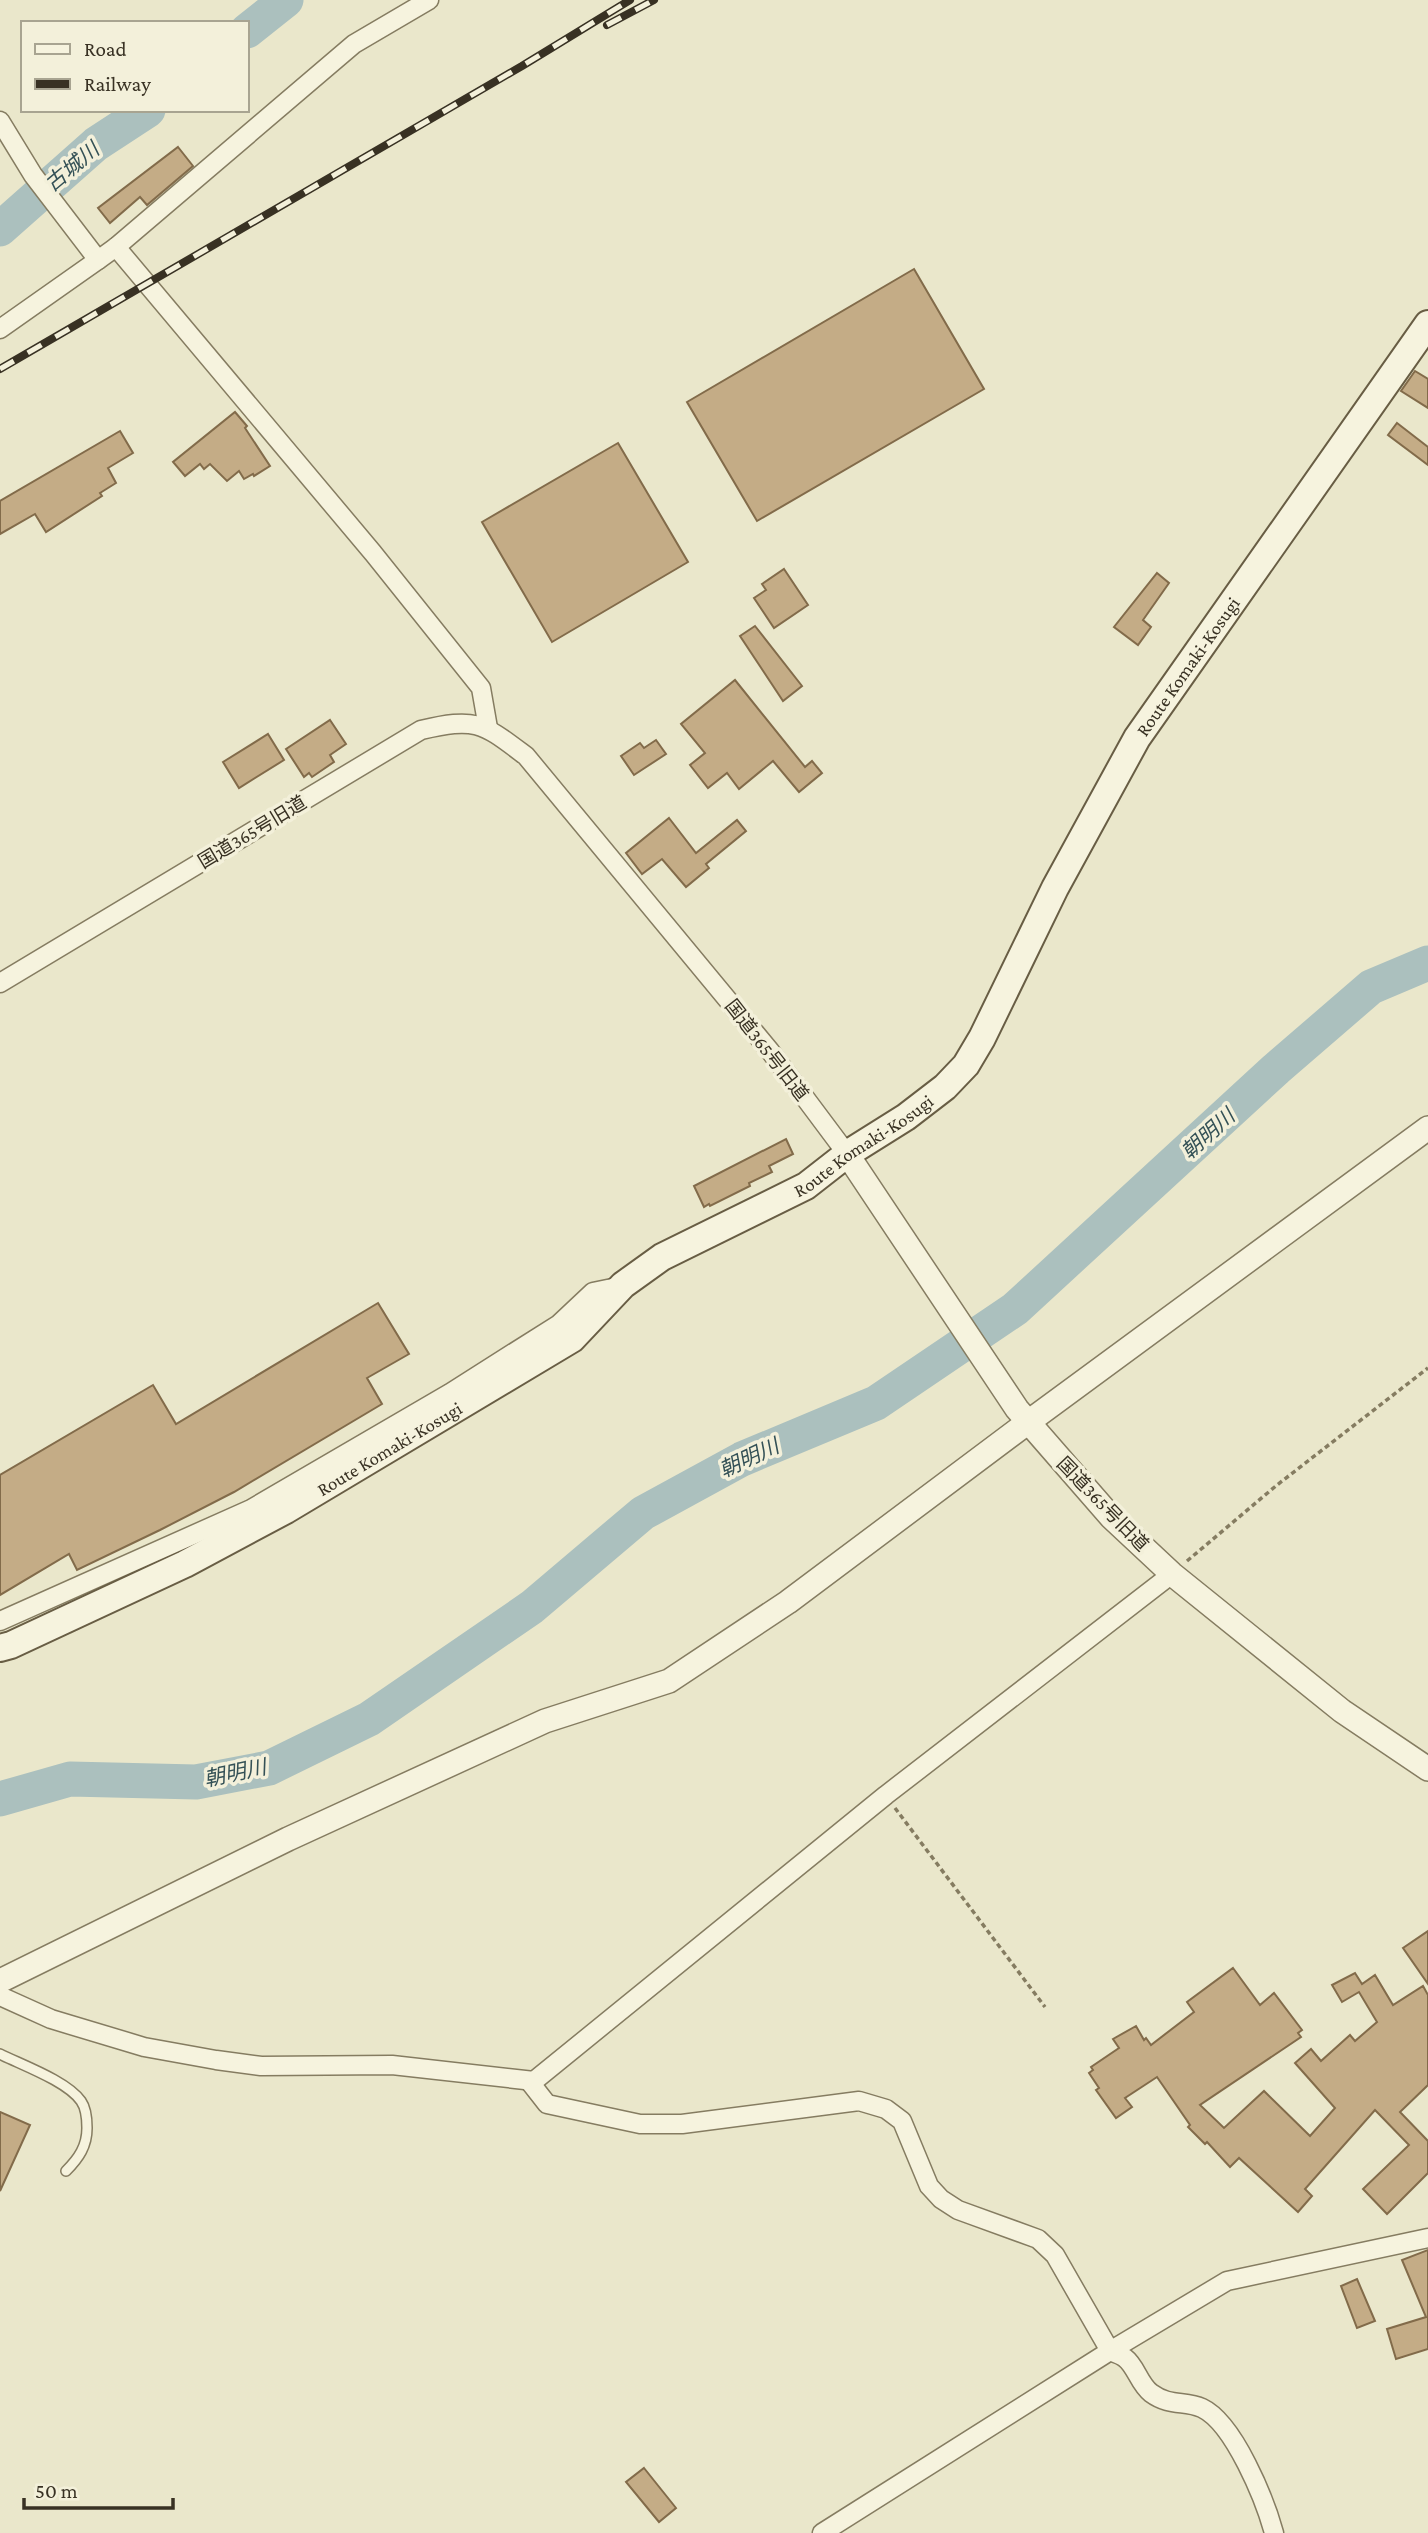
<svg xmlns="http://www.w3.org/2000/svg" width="1428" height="2533" font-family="'Crimson Pro','Noto Sans JP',serif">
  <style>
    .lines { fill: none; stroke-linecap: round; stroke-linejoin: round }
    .river { stroke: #abc0be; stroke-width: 35 }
    .building { fill: #c4ac86; stroke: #826b4a; stroke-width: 2 }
    .service-casing { stroke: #857c61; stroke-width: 12 }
    .minor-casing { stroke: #857c61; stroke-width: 21 }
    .tertiary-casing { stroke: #857c61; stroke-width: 26 }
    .secondary-casing { stroke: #685d44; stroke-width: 30 }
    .path { stroke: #857c61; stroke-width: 3.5; stroke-dasharray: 5 3.5; stroke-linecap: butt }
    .service { stroke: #f6f3de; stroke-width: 9 }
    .minor { stroke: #f6f3de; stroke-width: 18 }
    .tertiary { stroke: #f6f3de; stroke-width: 23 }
    .secondary { stroke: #f6f3de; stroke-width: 26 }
    .rail-casing { stroke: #383123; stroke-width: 8 }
    .rail { stroke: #f3f0da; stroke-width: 5; stroke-dasharray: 16; stroke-linecap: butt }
    .labels { text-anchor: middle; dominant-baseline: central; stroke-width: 7; stroke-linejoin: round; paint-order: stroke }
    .street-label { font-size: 19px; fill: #383123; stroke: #f3f0da }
    .water-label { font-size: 21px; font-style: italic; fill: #345156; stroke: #f3f0da }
  </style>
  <rect width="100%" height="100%" fill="#eae7cb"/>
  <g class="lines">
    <!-- river -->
    <g class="river">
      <path d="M247,31l39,-31"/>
      <path d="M0,229l96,-85 52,-34"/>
      <path d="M0,1799l70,-20 126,3 73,-14 100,-49 163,-112 111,-94 99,-54 134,-56 139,-94 261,-240 95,-82 57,-24"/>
    </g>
  </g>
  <!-- building -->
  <g class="building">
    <path d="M178,147l15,19 -46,39 -7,-8 -30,26 -12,-15z"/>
    <path d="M914,269l70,120 -227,132 -70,-119z"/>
    <path d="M1415,371l13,8v29l-27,-17z"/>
    <path d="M235,412l12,14 -2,2 25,38 -16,10 -1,-2 -9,5 -5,-8 -12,10 -17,-17 -6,5 -4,-5 -15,12 -12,-14z"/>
    <path d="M1397,423l31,24v18l-40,-30z"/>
    <path d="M120,431l13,22 -25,15 8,15 -16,10 2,3 -56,36 -11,-18 -35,20v-33z"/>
    <path d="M618,443l70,119 -136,80 -70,-120z"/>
    <path d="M784,569l24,36 -34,23 -20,-30 12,-8 -4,-6z"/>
    <path d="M1157,573l12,10 -26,37 8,7 -13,18 -24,-18z"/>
    <path d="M755,626l47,60 -19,15 -43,-65z"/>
    <path d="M735,680l70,87 7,-6 10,12 -23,19 -26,-31 -34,28 -12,-16 -19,15 -18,-23 15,-12 -24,-29z"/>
    <path d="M330,720l16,24 -16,11 4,7 -22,15 -3,-4 -5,4 -18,-28z"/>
    <path d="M268,734l16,26 -45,28 -16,-26z"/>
    <path d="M656,740l10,14 -32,21 -13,-19 19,-13 4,5z"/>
    <path d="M669,818l27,35 41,-33 9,11 -40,33 3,4 -23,19 -24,-28 -20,15 -16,-21z"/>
    <path d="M786,1139l7,15 -24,12 3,6 -23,11 1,3 -40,20 -1,-2 -5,3 -10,-21z"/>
    <path d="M378,1303l31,51 -42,24 15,26 -148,88 -74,38 -83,40 -8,-16 -69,41v-120l153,-90 23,39z"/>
    <path d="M1428,1931v53l-25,-36z"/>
    <path d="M1233,1968l27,37 14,-12 28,37 -4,3 3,4 -101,68 24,23 40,-37 46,45 25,-28 -40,-45 16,-14 10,12 29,-26 5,6 22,-19 -18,-30 -17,10 -10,-17 23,-12 7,11 13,-9 18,30 30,-19 5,9v90l-28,27 28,29v32l-41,41 -24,-25 46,-44 -34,-35 -70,79 7,7 -14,16 -59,-54 -9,9 -23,-25 -2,2 -17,-17 2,-2 -33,-48 -32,21 7,9 -16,11 -20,-28 3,-2 -10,-15 4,-3 -2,-3 28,-19 -6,-9 23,-13 8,14 2,-2 5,7 43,-33 -7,-10z"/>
    <path d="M0,2112l30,13 -30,66z"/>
    <path d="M1428,2250v99l-32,10 -9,-30 39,-12 -24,-57z"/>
    <path d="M1357,2279l18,42 -18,7 -16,-42z"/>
    <path d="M644,2468l32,40 -17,14 -33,-40z"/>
  </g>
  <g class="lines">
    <!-- service casing -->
    <g class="service-casing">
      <path id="service" d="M0,2054c22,11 67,27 81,47 5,7 6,18 6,27 0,18 -8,30 -21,43"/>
    </g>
    <!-- minor casing -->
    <g class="minor-casing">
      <g id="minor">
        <path d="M0,121l33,54 65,85 18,-13 238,-203 75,-44"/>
        <path d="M116,247l257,306 108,135 7,40"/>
        <path d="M0,329l98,-69"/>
        <path d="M0,983l421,-253c56,-13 61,-7 105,26l244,295 77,103"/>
        <path d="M0,1621l251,-112 199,-116 109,-69 34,-32 29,-6"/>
        <path d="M0,1996l51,23 93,28 72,13 45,6 131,-1 142,16 352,-286 286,-221"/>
        <path d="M529,2081l18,23 93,20h42l177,-23 27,8 16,12 27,65 12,13 17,11 80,29 17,16 55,96c5,2 11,4 15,7 11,8 14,26 26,35 19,14 34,7 51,15 32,15 63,92 72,125"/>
        <path d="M822,2533l288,-182 117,-70 201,-43"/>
      </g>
    </g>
    <!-- tertiary casing -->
    <g class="tertiary-casing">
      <g id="tertiary">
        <path d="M847,1154l170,255 94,108 61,57 170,137 86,58"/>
        <path d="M0,1981l288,-142 257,-118 124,-40 119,-79 239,-179 401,-295"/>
      </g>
    </g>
    <!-- secondary casing -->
    <g class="secondary-casing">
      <g id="secondary">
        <path id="s1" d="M0,1648l11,-3 174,-81 101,-54 286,-171 51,-54 39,-28 144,-71 41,-32 59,-37 39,-30 21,-22 16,-27 73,-150 82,-150 291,-414"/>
      </g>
    </g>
    <!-- path -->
    <g class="path">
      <path d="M1187,1561l90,-76 151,-117"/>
      <path d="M895,1808l150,199"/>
    </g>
    <!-- service -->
    <use href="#service" class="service"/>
    <!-- minor -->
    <use href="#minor" class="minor"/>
    <!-- tertiary -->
    <use href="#tertiary" class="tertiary"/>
    <!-- secondary -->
    <use href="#secondary" class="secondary"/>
    <!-- rail casing -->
    <g class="rail-casing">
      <g id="rail">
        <path d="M607,25l47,-25"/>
        <path d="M0,369l522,-303 108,-66"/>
      </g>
    </g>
    <!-- rail -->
    <use href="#rail" class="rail"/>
  </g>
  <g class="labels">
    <!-- street labels -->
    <g class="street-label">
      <text stroke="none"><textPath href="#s1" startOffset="1592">Route Komaki-Kosugi</textPath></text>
      <text transform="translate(252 832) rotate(-31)">国道365号旧道</text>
      <text transform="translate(767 1050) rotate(52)">国道365号旧道</text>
      <text stroke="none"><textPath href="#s1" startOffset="1004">Route Komaki-Kosugi</textPath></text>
      <text stroke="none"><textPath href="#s1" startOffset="438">Route Komaki-Kosugi</textPath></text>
      <text transform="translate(1103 1504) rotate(46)">国道365号旧道</text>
    </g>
    <!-- water labels -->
    <g class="water-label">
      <text transform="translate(72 167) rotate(-40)">古城川</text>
      <text transform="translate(1208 1134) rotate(-42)">朝明川</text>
      <text transform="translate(749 1458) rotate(-25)">朝明川</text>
      <text transform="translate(235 1773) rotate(-12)">朝明川</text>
    </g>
  </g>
  <!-- legend -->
  <rect x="21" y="21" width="228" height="91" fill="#f3f0da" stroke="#a8a491" stroke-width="2"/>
  <rect x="35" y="44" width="35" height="10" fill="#f6f3de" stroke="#a8a491" stroke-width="2"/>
  <text x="84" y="56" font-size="21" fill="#383123">Road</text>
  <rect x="35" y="79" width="35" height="10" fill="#383123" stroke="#a8a491" stroke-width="2"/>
  <text x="84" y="91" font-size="21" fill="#383123">Railway</text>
  <!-- scale -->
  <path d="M24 2498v10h149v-10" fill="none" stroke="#383123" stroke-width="3.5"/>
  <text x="35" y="2498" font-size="21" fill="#383123" stroke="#f3f0da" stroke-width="5" paint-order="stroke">50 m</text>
</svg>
